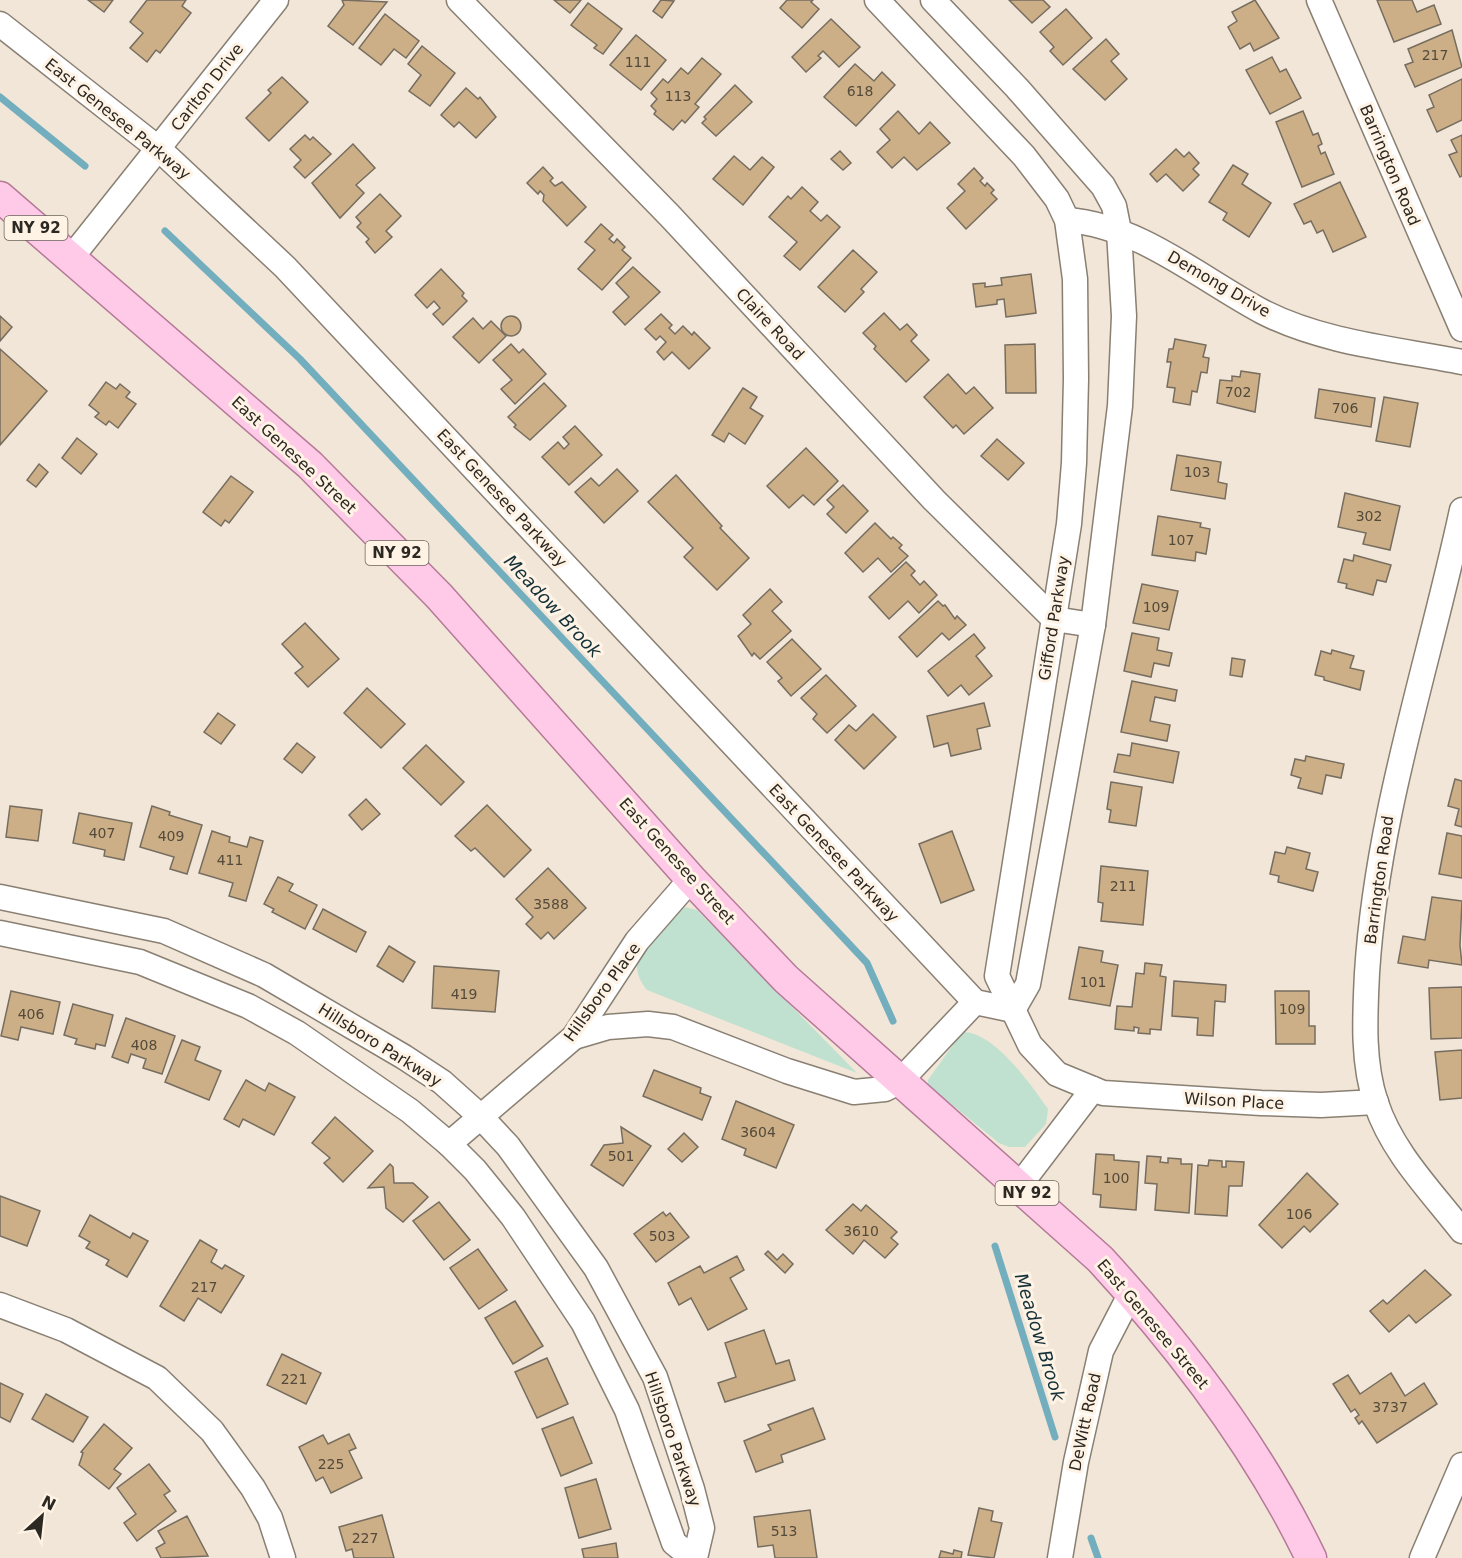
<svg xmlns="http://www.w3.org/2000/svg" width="1462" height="1558" font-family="'DejaVu Sans',sans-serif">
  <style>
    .green { fill: #c0e1cf }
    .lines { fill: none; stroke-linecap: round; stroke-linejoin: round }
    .stream { stroke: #73aebe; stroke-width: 7 }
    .building { fill: #ccaf86; stroke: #766d60; stroke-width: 1.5 }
    .minor-casing { stroke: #897f72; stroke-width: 27 }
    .major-casing { stroke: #b57a98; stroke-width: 33 }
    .minor { stroke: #fff; stroke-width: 24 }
    .major { stroke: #ffcae8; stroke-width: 30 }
    .labels { text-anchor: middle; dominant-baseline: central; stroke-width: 6; stroke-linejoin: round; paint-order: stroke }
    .number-label { font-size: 14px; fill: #544a3b }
    .shield { fill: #fef3e4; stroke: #6b655c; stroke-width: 1.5 }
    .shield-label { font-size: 15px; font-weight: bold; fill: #2c2822 }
    .street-label { font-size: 16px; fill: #2c2822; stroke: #fef3e4 }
    .water-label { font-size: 18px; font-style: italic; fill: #143139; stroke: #fef3e4 }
  </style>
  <rect width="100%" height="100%" fill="#f1e6d7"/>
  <!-- green -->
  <g class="green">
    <path d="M680,906l17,4 160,163 -210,-83c-28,-33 10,-60 33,-84z"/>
    <path d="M962,1032c32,-1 69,53 86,77l-2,15 -21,23h-16l-10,-4 -71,-58v-5z"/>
  </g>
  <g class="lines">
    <!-- stream -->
    <g class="stream">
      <path d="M0,97l85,69"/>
      <path d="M165,231l135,128 567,604 26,58"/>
      <path d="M995,1246l60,191"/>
      <path d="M1091,1538l7,20"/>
    </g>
  </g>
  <!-- building -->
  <g class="building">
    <path d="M88,0h25l-9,12z"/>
    <path d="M147,0h39l-4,6 9,7 -31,40 -4,-3 -9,12 -17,-14 13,-15 -13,-11z"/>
    <path d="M342,0l45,2 -34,43 -25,-19 16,-21z"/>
    <path d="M554,0h27l-11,13z"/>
    <path d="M661,0l13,1 -12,17 -9,-7z"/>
    <path d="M787,0h26l-2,2 8,7 -17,19 -22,-20z"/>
    <path d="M1009,0h34l7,7 -18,16z"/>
    <path d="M1255,0l24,38 -25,13 -4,-8 -10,6 -12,-22 9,-6 -5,-9z"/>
    <path d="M1377,0h35l5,12 17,-7 7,19 -47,18z"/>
    <path d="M588,3l34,26 -19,25 -9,-6 3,-3 -26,-20z"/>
    <path d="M1066,9l26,29 -29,27 -13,-14 4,-4 -14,-15z"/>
    <path d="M385,14l34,27 -13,17 -12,-9 -13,16 -22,-17z"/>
    <path d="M831,19l29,28 -21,20 -16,-16 -5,5 3,2 -15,14 -14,-15z"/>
    <path d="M1452,30l10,37 -47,20 -10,-22 8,-3 -5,-13z"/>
    <path d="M636,35l30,25 -25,30 -31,-25z"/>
    <path d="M1106,39l13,15 -8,7 16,18 -22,21 -32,-31z"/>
    <path d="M422,46l33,27 -25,33 -21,-15 12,-16 -13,-11z"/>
    <path d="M1272,57l8,15 6,-3 15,29 -31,16 -24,-44z"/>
    <path d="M702,58l19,16 -26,30 4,3 -14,16 -3,-3 -9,10 -19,-16 2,-3 -5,-5 6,-7 -6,-6 12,-14 5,4 13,-15 7,6z"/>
    <path d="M855,64l19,17 8,-9 13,13 -39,41 -32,-29z"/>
    <path d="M282,77l26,25 -39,39 -23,-23 25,-25 -3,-3z"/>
    <path d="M1462,79v41l-25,12 -10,-22 7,-3 -5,-12z"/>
    <path d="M735,85l17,17 -36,34 -14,-13 4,-4 -2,-2z"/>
    <path d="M466,88l12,11 2,-2 16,20 -20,21 -17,-16 -5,5 -13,-12z"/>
    <path d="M898,111l21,23 11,-12 20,21 -33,27 -13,-13 -12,11 -15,-16 13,-12 -10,-11z"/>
    <path d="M1303,111l10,24 5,-2 4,11 -4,2 3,8 4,-2 9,22 -32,13 -26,-65z"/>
    <path d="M305,135l5,5 3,-3 18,17 -26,24 -11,-11 7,-7 -11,-11z"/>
    <path d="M1462,135v41l-2,1 -11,-22 8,-3 -6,-12z"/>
    <path d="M353,144l22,24 -19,17 8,8 -24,25 -28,-35z"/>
    <path d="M1176,149l8,8 5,-5 10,11 -6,6 6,6 -16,16 -17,-17 -9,8 -7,-8z"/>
    <path d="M840,151l11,12 -8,7 -12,-11z"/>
    <path d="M734,156l16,14 12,-13 12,10 -31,38 -30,-26z"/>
    <path d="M1233,165l15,9 -6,10 29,19 -22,34 -26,-17 4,-7 -18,-11z"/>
    <path d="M543,167l10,11 -3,3 5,5 7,-4 24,25 -19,19 -24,-25 1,-6 -4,-4 -2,3 -11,-11z"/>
    <path d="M974,168l9,10 -3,3 5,5 2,-3 7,7 -3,3 6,6 -31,30 -19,-21 18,-17 -7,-7z"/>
    <path d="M1340,182l26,55 -33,15 -10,-22 -6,3 -6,-12 -7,3 -10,-20z"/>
    <path d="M802,187l16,15 -8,9 11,10 6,-6 13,12 -40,43 -16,-14 13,-14 -28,-25 19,-21 3,3z"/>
    <path d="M380,194l21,22 -15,15 6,6 -17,16 -9,-11 3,-3 -12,-12 4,-4 -5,-6z"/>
    <path d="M601,224l12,11 -4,4 5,4 3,-4 8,8 -3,3 9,8 -29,32 -24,-21 17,-19 -10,-8z"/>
    <path d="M853,250l24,22 -16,17 3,3 -19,20 -27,-25z"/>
    <path d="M633,267l27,25 -35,33 -12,-13 16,-15 -13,-14z"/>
    <path d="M441,269l23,24 -2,3 5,5 -24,24 -10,-11 7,-6 -6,-7 -7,7 -12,-13z"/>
    <path d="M1031,274l5,39 -30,4 -2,-18 -7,1v4l-21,3 -3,-23 12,-1v4l17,-2 -1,-7z"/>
    <path d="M884,313l16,17 7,-6 10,11 -6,6 18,19 -23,22 -32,-33 2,-3 -13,-13z"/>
    <path d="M661,314l11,11 -3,3 6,6 8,-8 9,9 2,-3 16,16 -21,21 -17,-17 -8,8 -7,-8 9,-10 -6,-6 -4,4 -11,-11z"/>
    <circle cx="511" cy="326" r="10"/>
    <path d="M0,316l12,11 -12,14z"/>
    <path d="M473,318l10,11 8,-8 15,15 -27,27 -26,-26z"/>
    <path d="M1175,339l31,6 -3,12 6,1 -2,15 -6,-1 -4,20 -5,-1 -2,14 -17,-3 2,-14 -8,-1 4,-25h-4l2,-13h4z"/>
    <path d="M511,344l8,9 4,-4 23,25 -31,30 -14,-15 11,-9 -19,-20z"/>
    <path d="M1035,344l1,49h-30l-1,-48z"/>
    <path d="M0,349l47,42 -47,54z"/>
    <path d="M1241,371l19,3 -5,38 -38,-9 3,-23 12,1v-5l8,1z"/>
    <path d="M948,374l18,20 8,-7 19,21 -29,26 -8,-9 -3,3 -29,-31z"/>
    <path d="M106,382l10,7 4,-5 10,8 -4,5 10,7 -18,24 -9,-7 -3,4 -11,-8 4,-4 -10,-8z"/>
    <path d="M544,383l22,23 -36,34 -16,-13 2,-2 -8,-8z"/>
    <path d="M743,388l14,9 -7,11 13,8 -18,28 -16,-11 -5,9 -12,-7z"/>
    <path d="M1319,389l56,9 -4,29 -56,-9z"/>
    <path d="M1384,397l34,6 -8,44 -34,-6z"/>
    <path d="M575,426l27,29 -33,30 -27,-28 16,-15 6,7 5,-5 -6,-7z"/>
    <path d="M77,438l20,16 -16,20 -19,-16z"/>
    <path d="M997,439l27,24 -16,17 -27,-24z"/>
    <path d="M806,448l32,33 -24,24 -11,-10 -14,13 -22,-22z"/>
    <path d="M1177,455l44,7 -3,20 9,2 -2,15 -54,-9z"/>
    <path d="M39,464l9,8 -12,15 -9,-7z"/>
    <path d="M617,469l21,22 -34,32 -29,-31 16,-14 8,8z"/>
    <path d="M676,475l46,51 -2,2 29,30 -32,32 -33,-33 9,-9 -45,-46z"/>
    <path d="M231,476l22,16 -24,31 -4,-3 -4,6 -18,-14z"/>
    <path d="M843,485l25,26 -22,22 -19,-19 7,-7 -7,-7z"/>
    <path d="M1345,493l55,13 -10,44 -27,-6 3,-11 -28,-6z"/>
    <path d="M1158,516l43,7 -1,4 10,2 -4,25 -10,-2 -1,9 -43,-6z"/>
    <path d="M875,523l16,16 2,-2 9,8 -3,3 9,8 -17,16 -13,-14 -15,14 -18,-19z"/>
    <path d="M1354,555l37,10 -5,17 -9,-2 -4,15 -27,-7 1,-4 -9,-2 6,-23 9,2z"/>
    <path d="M906,562l9,9 -4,4 9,10 4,-4 13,14 -18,18 -11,-12 -19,18 -20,-22z"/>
    <path d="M1142,584l36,7 -9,39 -36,-7z"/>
    <path d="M770,589l12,13 -10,9 19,20 -31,28 -6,-6 -2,3 -14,-20 13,-12 -8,-9z"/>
    <path d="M938,601l5,5 2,-1 10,14 2,-3 9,9 -17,15 -7,-7 -25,24 -18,-20z"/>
    <path d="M305,623l34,36 -31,28 -13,-14 8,-6 -21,-23z"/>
    <path d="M1132,633l27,5 -2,12 15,3 -3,13 -15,-3 -3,14 -27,-6z"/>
    <path d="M974,634l11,14 -9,8 16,20 -23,19 -8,-10 -13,11 -20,-25z"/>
    <path d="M792,639l29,30 -30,27 -13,-15 4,-3 -15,-16z"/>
    <path d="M1332,650l22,6 -4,12 14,3 -4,19 -36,-10v-3l-9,-2 6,-24 10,3z"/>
    <path d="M1232,658l13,2 -3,17 -12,-2z"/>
    <path d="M826,675l30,31 -29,27 -14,-14 4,-5 -16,-16z"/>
    <path d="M1132,681l45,9 -2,11 -20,-4 -5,24 20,4 -3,16 -46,-9z"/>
    <path d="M367,688l38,36 -24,24 -37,-35z"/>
    <path d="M984,703l6,23 -13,3 4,20 -30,7 -3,-13 -14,4 -7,-31z"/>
    <path d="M218,713l17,12 -14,19 -17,-12z"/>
    <path d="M873,714l23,23 -32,32 -29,-29 14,-15 7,6z"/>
    <path d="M297,743l18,14 -13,16 -18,-14z"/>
    <path d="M1132,743l47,9 -6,31 -59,-11 4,-18 12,2z"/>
    <path d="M426,745l38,37 -23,23 -38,-37z"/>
    <path d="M1306,756l38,8 -3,14 -15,-3 -4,19 -24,-6 3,-10 -10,-3 4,-16 10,2z"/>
    <path d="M1455,779l7,2v46l-7,-2 4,-16 -11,-3z"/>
    <path d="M1111,782l31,5 -6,39 -27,-4 2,-12 -4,-1z"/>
    <path d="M366,799l14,15 -18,16 -13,-15z"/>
    <path d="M487,805l44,45 -27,27 -29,-29 -4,3 -16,-15z"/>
    <path d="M10,806l32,4 -4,31 -32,-4z"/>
    <path d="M152,806l18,6 -1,3 33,10 -15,49 -17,-5 4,-12 -34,-10z"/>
    <path d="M79,813l53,10 -8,37 -20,-4 1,-6 -32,-7z"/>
    <path d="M212,831l18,6 -1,5 18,5 3,-10 13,4 -17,60 -17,-5 4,-13 -34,-10z"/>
    <path d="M952,831l22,59 -33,13 -22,-59z"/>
    <path d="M1447,833l15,3v42l-23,-4z"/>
    <path d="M1287,847l23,6 -4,16 12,3 -5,19 -35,-9 1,-6 -9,-2 5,-22 10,2z"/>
    <path d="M1101,866l47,5 -5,54 -42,-4 2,-18 -5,-1z"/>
    <path d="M548,868l38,40 -32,31 -6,-7 -7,7 -15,-15 7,-7 -17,-18z"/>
    <path d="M278,877l15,7 -4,7 28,14 -12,24 -33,-17 2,-3 -10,-5z"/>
    <path d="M1432,897l30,4 -2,44 2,20 -33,-5 -1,8 -30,-5 5,-27 22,4z"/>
    <path d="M323,909l43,23 -10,20 -43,-23z"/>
    <path d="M389,946l26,16 -12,20 -26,-16z"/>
    <path d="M1079,947l24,4 -2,11 17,3 -8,41 -41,-7z"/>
    <path d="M1145,963l17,2 -2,11 6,1 -5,53 -11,-1v5l-12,-1 1,-5 -5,-1v4l-19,-2 2,-23 15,1 4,-34 8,1z"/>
    <path d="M434,966l65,5 -4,41 -63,-4z"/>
    <path d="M1174,981l52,4 -1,17 -10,-1 -2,35 -16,-1 1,-17 -26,-2z"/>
    <path d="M1462,987v51l-31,1 -2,-51z"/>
    <path d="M11,991l49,11 -7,32 -32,-7 -3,13 -17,-4z"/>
    <path d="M1275,991h34v35h6v18h-39z"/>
    <path d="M73,1004l40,11 -8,31 -9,-2 -1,5 -20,-5 2,-5 -13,-4z"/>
    <path d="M126,1018l49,18 -13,38 -19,-6 3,-9 -15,-5 -3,9 -16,-6z"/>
    <path d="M182,1040l18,7 -5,13 26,11 -12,29 -44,-18z"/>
    <path d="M1462,1050v48l-22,2 -5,-48z"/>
    <path d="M654,1070l47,18 -1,5 11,4 -9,23 -59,-24z"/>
    <path d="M246,1080l19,11 4,-8 26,14 -21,38 -31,-16 -4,8 -15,-8z"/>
    <path d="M736,1101l58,24 -18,43 -32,-13 2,-6 -24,-10z"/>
    <path d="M335,1117l38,34 -30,31 -19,-19 6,-5 -18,-15z"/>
    <path d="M621,1127l30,19 -28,40 -32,-21 13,-20 19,-2z"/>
    <path d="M684,1133l14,14 -16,15 -14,-13z"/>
    <path d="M1096,1154l18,1v5l25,2 -3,48 -36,-3 1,-12 -8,-1z"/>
    <path d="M1147,1156l14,1 -1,5 8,1v-5l13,1v5h11l-3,49 -34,-3 2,-26 -12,-1z"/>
    <path d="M1209,1160l13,1v6h4v-6l18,1 -2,24h-13l-2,30 -32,-2 3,-49 10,1z"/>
    <path d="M390,1164l3,3 1,16h19l15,14 -25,25 -17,-14 -2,-21 -16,1z"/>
    <path d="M1307,1173l31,31 -28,28 -6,-6 -22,22 -23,-23z"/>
    <path d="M0,1196l40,15 -13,35 -27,-10z"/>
    <path d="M439,1202l31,38 -26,20 -31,-39z"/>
    <path d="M853,1204l8,7 5,-6 31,27 -6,6 7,6 -13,14 -21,-18 -11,14 -27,-24z"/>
    <path d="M663,1212l3,4 4,-3 19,24 -33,25 -22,-28z"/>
    <path d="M90,1215l40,23 3,-5 15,8 -21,36 -21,-12 3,-5 -23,-12 4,-6 -11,-6z"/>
    <path d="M200,1240l17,10 -6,12 11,7 3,-4 19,11 -23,37 -23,-15 -14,23 -24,-15z"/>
    <path d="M478,1249l29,41 -28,19 -29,-41z"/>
    <path d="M768,1251l9,9 6,-6 10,10 -8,9 -20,-19z"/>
    <path d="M737,1256l7,14 -14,8 17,31 -39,21 -17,-32 -12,7 -11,-22 32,-17 4,7z"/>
    <path d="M1425,1270l26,25 -35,28 -7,-8 -20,17 -19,-21 13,-11 4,4z"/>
    <path d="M515,1301l28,45 -30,18 -28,-46z"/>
    <path d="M764,1330l12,34 13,-4 6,20 -70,22 -7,-19 18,-6 -11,-34z"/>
    <path d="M282,1354l39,19 -15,31 -39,-19z"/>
    <path d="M547,1358l21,46 -31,14 -22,-46z"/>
    <path d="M1391,1373l14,23 19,-13 13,21 -60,39 -15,-22 -3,3 -4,-6 4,-3 -4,-6 -4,3 -18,-28 15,-9 12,19z"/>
    <path d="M0,1383l23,11 -13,28 -10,-5z"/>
    <path d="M46,1394l42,23 -15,25 -41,-23z"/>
    <path d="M813,1408l12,31 -44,16 2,7 -27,10 -12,-31 27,-11 -3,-5z"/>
    <path d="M573,1417l19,46 -31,13 -19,-47z"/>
    <path d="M104,1424l28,24 -18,21 7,5 -12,15 -30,-24 4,-12 -2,-1z"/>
    <path d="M349,1434l7,14 -7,3 13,27 -31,15 -8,-16 -7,4 -17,-34 24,-12 5,9z"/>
    <path d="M149,1464l21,27 -6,4 12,16 -39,30 -13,-18 12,-9 -19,-26z"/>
    <path d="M596,1479l15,50 -32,9 -14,-50z"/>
    <path d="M979,1508l14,3 -2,10 11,2 -8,35 -26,-3z"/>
    <path d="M810,1510l7,48h-42l-2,-13 -15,2 -4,-30z"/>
    <path d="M382,1515l12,43h-40l-2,-9 -6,2 -7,-24z"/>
    <path d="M187,1516l21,40 -47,2 -5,-10 9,-5 -7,-12z"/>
    <path d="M616,1543l2,15h-34l-2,-9z"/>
    <path d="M954,1550l8,2 -1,6h-22l2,-7 12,3z"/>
  </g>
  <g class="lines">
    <!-- minor casing -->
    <g class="minor-casing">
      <g id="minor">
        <path d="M459,0l211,216 264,284 120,119 39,6"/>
        <path d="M877,0l147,156 33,43 10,21 8,59 1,100 -2,84 -5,61 -72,452 33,69 27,29 46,19 158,10 60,2 55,-3"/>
        <path d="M933,0l84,88 86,98 11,20 5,25 5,85 -4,90 -27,219 -65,359 -15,26"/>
        <path d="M1319,0l143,329"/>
        <path d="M0,24l159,125 126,118 690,735 38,8"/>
        <path d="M1067,220c74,6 132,58 196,92 61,31 133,37 199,50"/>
        <path d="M71,258l205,-258"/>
        <path d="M1462,510c-33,154 -85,304 -95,463 -2,42 -5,89 9,130 16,49 55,88 86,128"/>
        <path d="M0,897l164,34 100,44 140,82 38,25 38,34 28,30 88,122 59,109 37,112 10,39 -7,30"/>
        <path d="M0,933l140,29 108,44 49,27 113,78 39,33 26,26 38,47 70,105 44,88 47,133 19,15"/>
        <path d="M574,1037l34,-10 40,-3 25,3 114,44 67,21 31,-3 14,-7 76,-80"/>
        <path d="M449,1144l125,-107 63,-96 54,-62"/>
        <path d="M1019,1186l74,-97"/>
        <path d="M0,1305l66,25 91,48 55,53 41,57 17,30 13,40"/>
        <path d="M1060,1558l16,-96 25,-111 30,-58"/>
        <path d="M1422,1558l40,-93"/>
      </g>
    </g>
    <!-- major casing -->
    <g class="major-casing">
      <path id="major" d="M0,197l310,268 129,131 252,283 95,100 314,280c82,89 158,189 211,299"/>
    </g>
    <!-- minor -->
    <use href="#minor" class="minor"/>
    <!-- major -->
    <use href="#major" class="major"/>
  </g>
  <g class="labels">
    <!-- number labels -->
    <g class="number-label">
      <text x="1435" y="55">217</text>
      <text x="638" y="62">111</text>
      <text x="860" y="91">618</text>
      <text x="678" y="96">113</text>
      <text x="1238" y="392">702</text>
      <text x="1345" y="408">706</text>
      <text x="1197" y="472">103</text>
      <text x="1369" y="516">302</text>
      <text x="1181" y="540">107</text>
      <text x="1156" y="607">109</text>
      <text x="102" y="833">407</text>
      <text x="171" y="836">409</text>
      <text x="230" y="860">411</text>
      <text x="1123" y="886">211</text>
      <text x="551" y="904">3588</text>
      <text x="1093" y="982">101</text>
      <text x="464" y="994">419</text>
      <text x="1292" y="1009">109</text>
      <text x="31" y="1014">406</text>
      <text x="144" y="1045">408</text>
      <text x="758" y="1132">3604</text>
      <text x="621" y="1156">501</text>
      <text x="1116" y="1178">100</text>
      <text x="1299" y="1214">106</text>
      <text x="861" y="1231">3610</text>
      <text x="662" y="1236">503</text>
      <text x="204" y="1287">217</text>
      <text x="294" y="1379">221</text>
      <text x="1390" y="1407">3737</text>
      <text x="331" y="1464">225</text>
      <text x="784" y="1531">513</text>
      <text x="365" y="1538">227</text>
    </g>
    <!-- shield labels -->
    <g class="shield">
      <rect x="4.5" y="216" width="63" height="24" rx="4.5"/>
      <rect x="365.5" y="541" width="63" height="24" rx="4.5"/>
      <rect x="995.5" y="1181" width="63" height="24" rx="4.5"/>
    </g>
    <g class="shield-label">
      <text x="36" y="228">NY 92</text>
      <text x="397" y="553">NY 92</text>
      <text x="1027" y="1193">NY 92</text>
    </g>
    <!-- street labels -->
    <g class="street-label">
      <text transform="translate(207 87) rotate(-52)">Carlton Drive</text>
      <text transform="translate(118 119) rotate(39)">East Genesee Parkway</text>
      <text transform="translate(1390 165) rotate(67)">Barrington Road</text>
      <text transform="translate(1219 284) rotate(30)">Demong Drive</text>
      <text transform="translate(770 324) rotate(47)">Claire Road</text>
      <text transform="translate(294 455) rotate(43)">East Genesee Street</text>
      <text transform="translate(502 498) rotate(47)">East Genesee Parkway</text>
      <text transform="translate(1054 618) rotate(-81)">Gifford Parkway</text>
      <text transform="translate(834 853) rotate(47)">East Genesee Parkway</text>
      <text transform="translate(677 861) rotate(48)">East Genesee Street</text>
      <text transform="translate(1379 880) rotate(-82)">Barrington Road</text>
      <text transform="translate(602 992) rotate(-54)">Hillsboro Place</text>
      <text transform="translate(380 1045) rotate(32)">Hillsboro Parkway</text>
      <text transform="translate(1234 1101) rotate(3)">Wilson Place</text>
      <text transform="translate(1153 1324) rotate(50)">East Genesee Street</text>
      <text transform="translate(1085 1422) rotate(-78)">DeWitt Road</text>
      <text transform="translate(673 1439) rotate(71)">Hillsboro Parkway</text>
    </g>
    <!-- water labels -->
    <g class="water-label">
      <text transform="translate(553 606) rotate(47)">Meadow Brook</text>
      <text transform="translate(1040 1337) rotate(73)">Meadow Brook</text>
    </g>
  </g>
  <!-- north arrow -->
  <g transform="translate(42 1516) rotate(27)" stroke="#fef3e4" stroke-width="4.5" paint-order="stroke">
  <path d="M0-4.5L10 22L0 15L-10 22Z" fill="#2c2822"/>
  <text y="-9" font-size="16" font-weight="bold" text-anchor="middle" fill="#2c2822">N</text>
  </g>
</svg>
